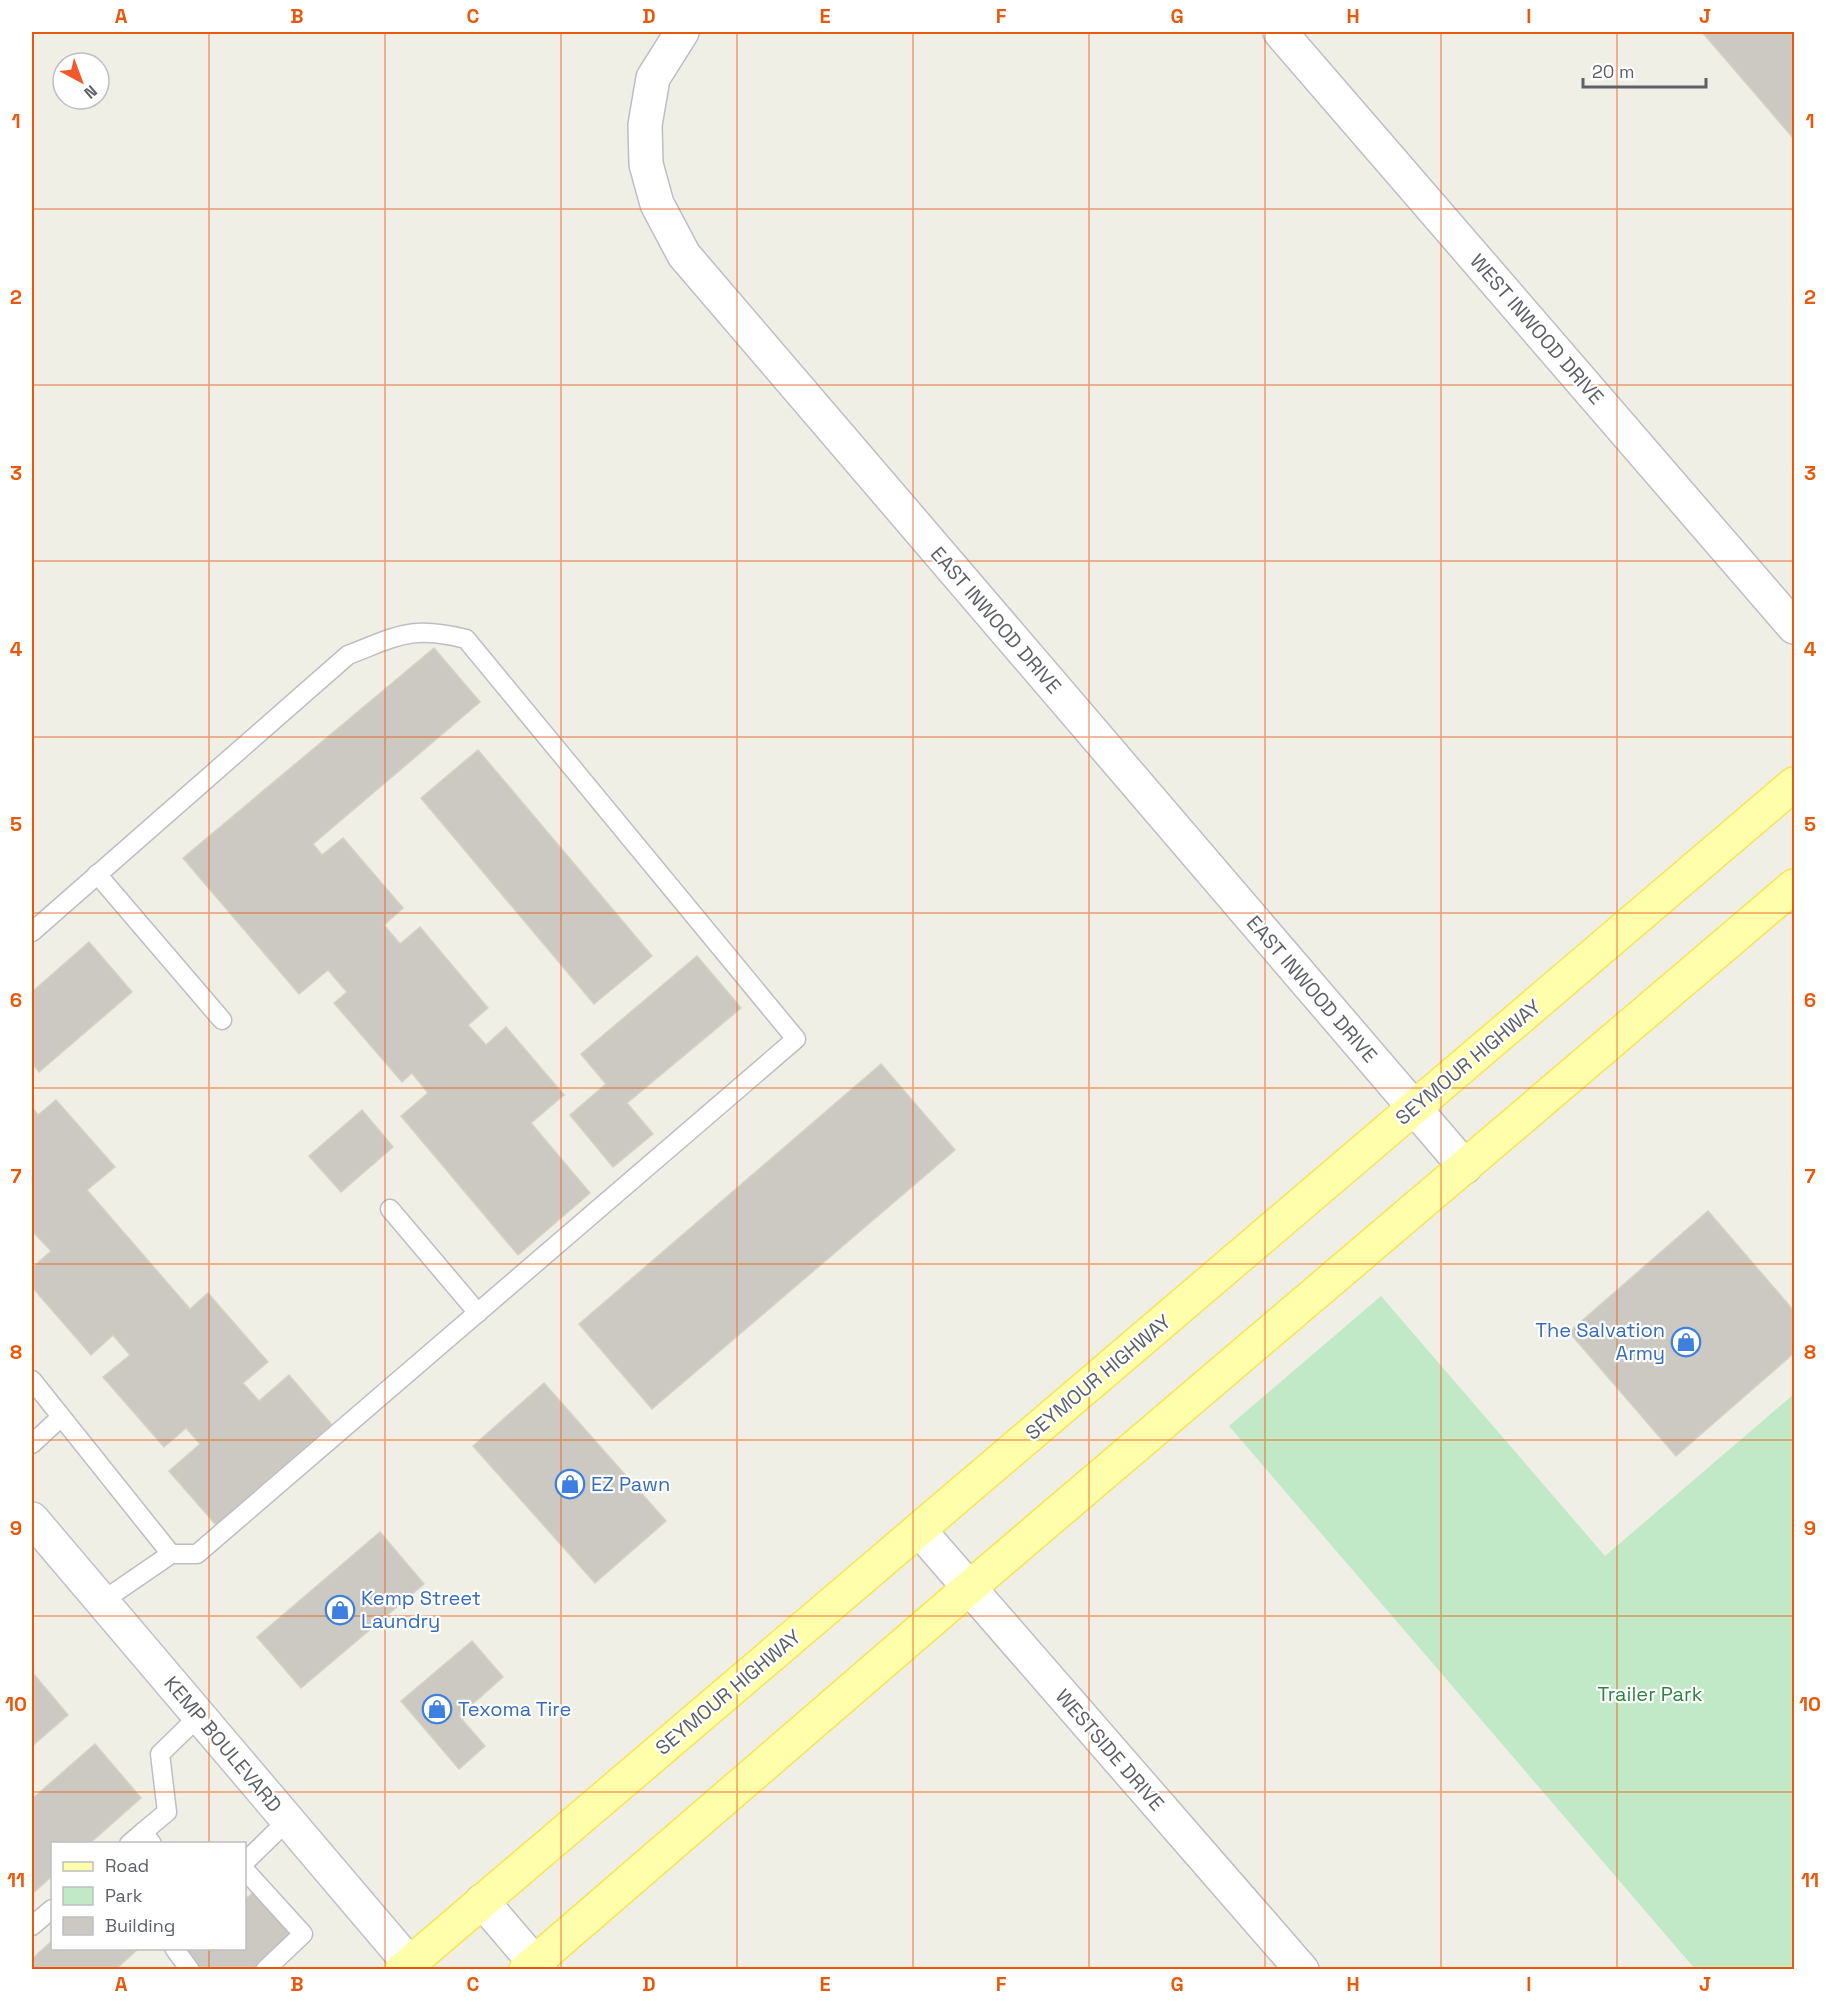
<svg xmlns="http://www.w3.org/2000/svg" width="1826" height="2001" font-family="'Space Grotesk',sans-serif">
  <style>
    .green { fill: #c1e8c7 }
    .building { fill: #cbc9c2; stroke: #d5d2c3; stroke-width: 1.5 }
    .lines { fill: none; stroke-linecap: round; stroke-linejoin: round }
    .service-casing { stroke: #bdbec4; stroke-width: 21 }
    .minor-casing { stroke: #bdbec4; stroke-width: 36 }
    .secondary-casing { stroke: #bfc1c9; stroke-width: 36 }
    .primary-casing { stroke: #f8e456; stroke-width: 36 }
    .service { stroke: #fff; stroke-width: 18 }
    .minor { stroke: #fff; stroke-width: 33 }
    .secondary { stroke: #fff; stroke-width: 33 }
    .primary { stroke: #fffeab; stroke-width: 33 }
    .grid { fill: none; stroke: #e8590c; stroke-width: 1.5; stroke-opacity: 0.55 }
    .labels { text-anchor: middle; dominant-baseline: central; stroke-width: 4.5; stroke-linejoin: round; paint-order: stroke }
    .street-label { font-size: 20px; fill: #5d6066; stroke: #fff }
    .shop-label { font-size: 20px; fill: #366cbe; stroke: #fff; text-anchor: start }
    .park-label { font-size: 20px; fill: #308241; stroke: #fff }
    .neatline { fill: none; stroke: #e8590c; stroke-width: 2 }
    .grid-label { font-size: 20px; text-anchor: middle; font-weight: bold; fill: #e8590c }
  </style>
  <rect width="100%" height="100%" fill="#f0efe5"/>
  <!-- green -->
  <path class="green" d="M1381,1296l224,260 189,-162v575h-99l-466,-543z"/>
  <!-- building -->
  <g class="building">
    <path d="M1702,32h92v107z"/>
    <path d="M434,648l46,54 -167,142 9,11 21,-17 60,70 -19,17 16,19 20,-17 68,81 -20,17 18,20 20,-18 58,68 -33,28 59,70 -72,62 -117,-139 27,-23 -16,-20 -10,9 -68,-79 13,-11 -19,-22 -29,24 -116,-136z"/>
    <path d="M478,750l174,206 -58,48 -173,-206z"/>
    <path d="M89,942l43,50 -93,80 -7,-9v-71z"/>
    <path d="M697,956l44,52 -114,95 26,31 -40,33 -43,-52 36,-31 -25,-30z"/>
    <path d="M881,1064l74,86 -303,259 -73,-85z"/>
    <path d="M56,1100l59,67 -28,23 103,119 18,-16 60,69 -25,21 16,18 30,-26 43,50 -116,100 -47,-54 31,-27 -14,-16 -22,19 -61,-70 27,-22 -17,-20 -22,20 -59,-68v-19l19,-17 -19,-20v-124l6,8z"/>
    <path d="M362,1110l31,37 -52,45 -32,-36z"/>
    <path d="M1708,1211l86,100v42l-118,103 -107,-124z"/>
    <path d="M544,1383l122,138 -71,62 -122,-137z"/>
    <path d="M380,1532l44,52 -123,104 -44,-51z"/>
    <path d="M472,1641l31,36 -44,39 26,30 -26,23 -58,-68z"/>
    <path d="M32,1672l36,43 -36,31z"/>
    <path d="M95,1744l46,54 -52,46h-37v32l-20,18v-95z"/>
    <path d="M254,1892l39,45 -38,33h-53l-16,-19 3,-3h55v-48z"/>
    <path d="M52,1941v7h87l-24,22h-83v-11z"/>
  </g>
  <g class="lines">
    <!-- service casing -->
    <g class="service-casing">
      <g id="service">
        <path d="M97,874l125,146"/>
        <path d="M32,932l316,-277c50,-19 63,-30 118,-16l330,400 -599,515h-26l-70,48"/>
        <path d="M390,1209l88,104"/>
        <path d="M32,1380l139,174"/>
        <path d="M32,1444l29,-27"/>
        <path d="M143,1832l24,-20 -7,-58 39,-38"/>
        <path d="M129,1844l14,-12 9,12"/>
        <path d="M244,1863l44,-43"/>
        <path d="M244,1869l59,65 -38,36"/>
        <path d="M32,1926l20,-17"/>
        <path d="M174,1948l16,22"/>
      </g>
    </g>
    <!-- minor casing -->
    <g class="minor-casing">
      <g id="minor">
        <path d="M682,32l-29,46 -8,47 1,39 11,40 27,51 781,912"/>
        <path d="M1280,32l514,595"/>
        <path d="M919,1530l383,440"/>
        <path d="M482,1901l59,69"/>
      </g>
    </g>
    <!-- secondary casing -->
    <g class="secondary-casing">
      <path id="secondary" d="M32,1519l383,451"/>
    </g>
    <!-- primary casing -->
    <g class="primary-casing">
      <g id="primary">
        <path d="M402,1970l1392,-1186"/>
        <path d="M526,1970l443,-382 825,-702"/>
      </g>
    </g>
    <!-- service -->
    <use href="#service" class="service"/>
    <!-- minor -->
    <use href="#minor" class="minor"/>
    <!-- secondary -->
    <use href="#secondary" class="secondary"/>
    <!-- primary -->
    <use href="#primary" class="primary"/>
  </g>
  <!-- grid -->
  <path class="grid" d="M209,32v1812M385,32v1938M561,32v1938M737,32v1938M913,32v1938M1089,32v1938M1265,32v1938M1441,32v1938M1617,32v1938M32,209h1762M32,385h1762M32,561h1762M32,737h1762M32,913h1762M32,1088h1762M32,1264h1762M32,1440h1762M32,1616h1762M32,1792h1762M209,1948v22"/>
  <!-- icons -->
  <defs>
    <g id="shop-ring" transform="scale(1.5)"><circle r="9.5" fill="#fff" stroke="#3f7fe0" stroke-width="1.5"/><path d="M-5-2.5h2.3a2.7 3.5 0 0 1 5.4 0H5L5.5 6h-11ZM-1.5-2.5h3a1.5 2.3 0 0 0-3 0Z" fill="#3f7fe0"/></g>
  </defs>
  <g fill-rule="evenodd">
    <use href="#shop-ring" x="1686" y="1342"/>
    <use href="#shop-ring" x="570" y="1484"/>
    <use href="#shop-ring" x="340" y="1610"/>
    <use href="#shop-ring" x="437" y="1709"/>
  </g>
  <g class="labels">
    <!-- street labels -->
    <g class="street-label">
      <text transform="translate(1537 329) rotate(49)">WEST INWOOD DRIVE</text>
      <text transform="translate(996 620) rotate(49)">EAST INWOOD DRIVE</text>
      <text transform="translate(1312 989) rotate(49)">EAST INWOOD DRIVE</text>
      <text transform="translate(1468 1062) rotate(-40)">SEYMOUR HIGHWAY</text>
      <text transform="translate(1098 1377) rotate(-40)">SEYMOUR HIGHWAY</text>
      <text transform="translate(728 1692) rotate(-40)">SEYMOUR HIGHWAY</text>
      <text transform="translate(223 1744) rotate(50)">KEMP BOULEVARD</text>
      <text transform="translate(1110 1750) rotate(49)">WESTSIDE DRIVE</text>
    </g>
    <!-- shop labels -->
    <g class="shop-label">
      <text x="1665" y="1330" text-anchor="end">The Salvation<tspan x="1665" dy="23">Army</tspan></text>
      <text x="591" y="1484">EZ Pawn</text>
      <text x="361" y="1598">Kemp Street<tspan x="361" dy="23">Laundry</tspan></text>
      <text x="458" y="1709">Texoma Tire</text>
    </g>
    <!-- park labels -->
    <g class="park-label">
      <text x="1650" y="1694">Trailer Park</text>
    </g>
  </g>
  <!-- border -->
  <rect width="1826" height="2001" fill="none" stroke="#ffffff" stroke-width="66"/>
  <!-- legend -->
  <rect x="51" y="1842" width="195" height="108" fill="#ffffff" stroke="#bebfc2" stroke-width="1.5"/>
  <rect x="63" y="1862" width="30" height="9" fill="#fffeab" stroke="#bebfc2" stroke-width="1.5"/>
  <text x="105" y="1872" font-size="18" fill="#5d6066">Road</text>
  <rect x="63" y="1887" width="30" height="18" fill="#c1e8c7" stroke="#bebfc2" stroke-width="1.5"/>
  <text x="105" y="1902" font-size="18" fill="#5d6066">Park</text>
  <rect x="63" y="1917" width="30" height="18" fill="#cbc9c2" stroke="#bebfc2" stroke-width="1.5"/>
  <text x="105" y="1932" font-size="18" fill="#5d6066">Building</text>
  <!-- north arrow -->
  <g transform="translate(81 81) rotate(139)"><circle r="28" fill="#ffffff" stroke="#bebfc2" stroke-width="1.5"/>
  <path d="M0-4.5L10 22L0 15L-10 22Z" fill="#f25829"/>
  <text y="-9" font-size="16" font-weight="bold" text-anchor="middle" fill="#5d6066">N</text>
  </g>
  <!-- scale -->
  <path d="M1583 78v9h123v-9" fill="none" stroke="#5d6066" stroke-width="3"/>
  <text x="1592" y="78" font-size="18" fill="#5d6066" stroke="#ffffff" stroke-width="4.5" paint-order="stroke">20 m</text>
  <rect x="33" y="33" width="1760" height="1935" class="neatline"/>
  <g class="grid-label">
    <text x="121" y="23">A</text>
    <text x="297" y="23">B</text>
    <text x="473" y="23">C</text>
    <text x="649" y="23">D</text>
    <text x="825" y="23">E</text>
    <text x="1001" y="23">F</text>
    <text x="1177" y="23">G</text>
    <text x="1353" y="23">H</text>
    <text x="1529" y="23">I</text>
    <text x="1705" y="23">J</text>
    <text x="16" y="128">1</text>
    <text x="1810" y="128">1</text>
    <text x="16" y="304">2</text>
    <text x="1810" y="304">2</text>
    <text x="16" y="480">3</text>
    <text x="1810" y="480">3</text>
    <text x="16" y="656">4</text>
    <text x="1810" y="656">4</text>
    <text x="16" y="831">5</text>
    <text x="1810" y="831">5</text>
    <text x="16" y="1007">6</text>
    <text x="1810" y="1007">6</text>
    <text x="16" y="1183">7</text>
    <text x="1810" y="1183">7</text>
    <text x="16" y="1359">8</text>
    <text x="1810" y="1359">8</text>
    <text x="16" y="1535">9</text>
    <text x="1810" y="1535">9</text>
    <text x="16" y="1711">10</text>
    <text x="1810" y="1711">10</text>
    <text x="16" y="1887">11</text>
    <text x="1810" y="1887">11</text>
    <text x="121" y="1991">A</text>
    <text x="297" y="1991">B</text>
    <text x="473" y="1991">C</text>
    <text x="649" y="1991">D</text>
    <text x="825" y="1991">E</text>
    <text x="1001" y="1991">F</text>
    <text x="1177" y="1991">G</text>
    <text x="1353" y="1991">H</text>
    <text x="1529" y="1991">I</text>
    <text x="1705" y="1991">J</text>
  </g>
</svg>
